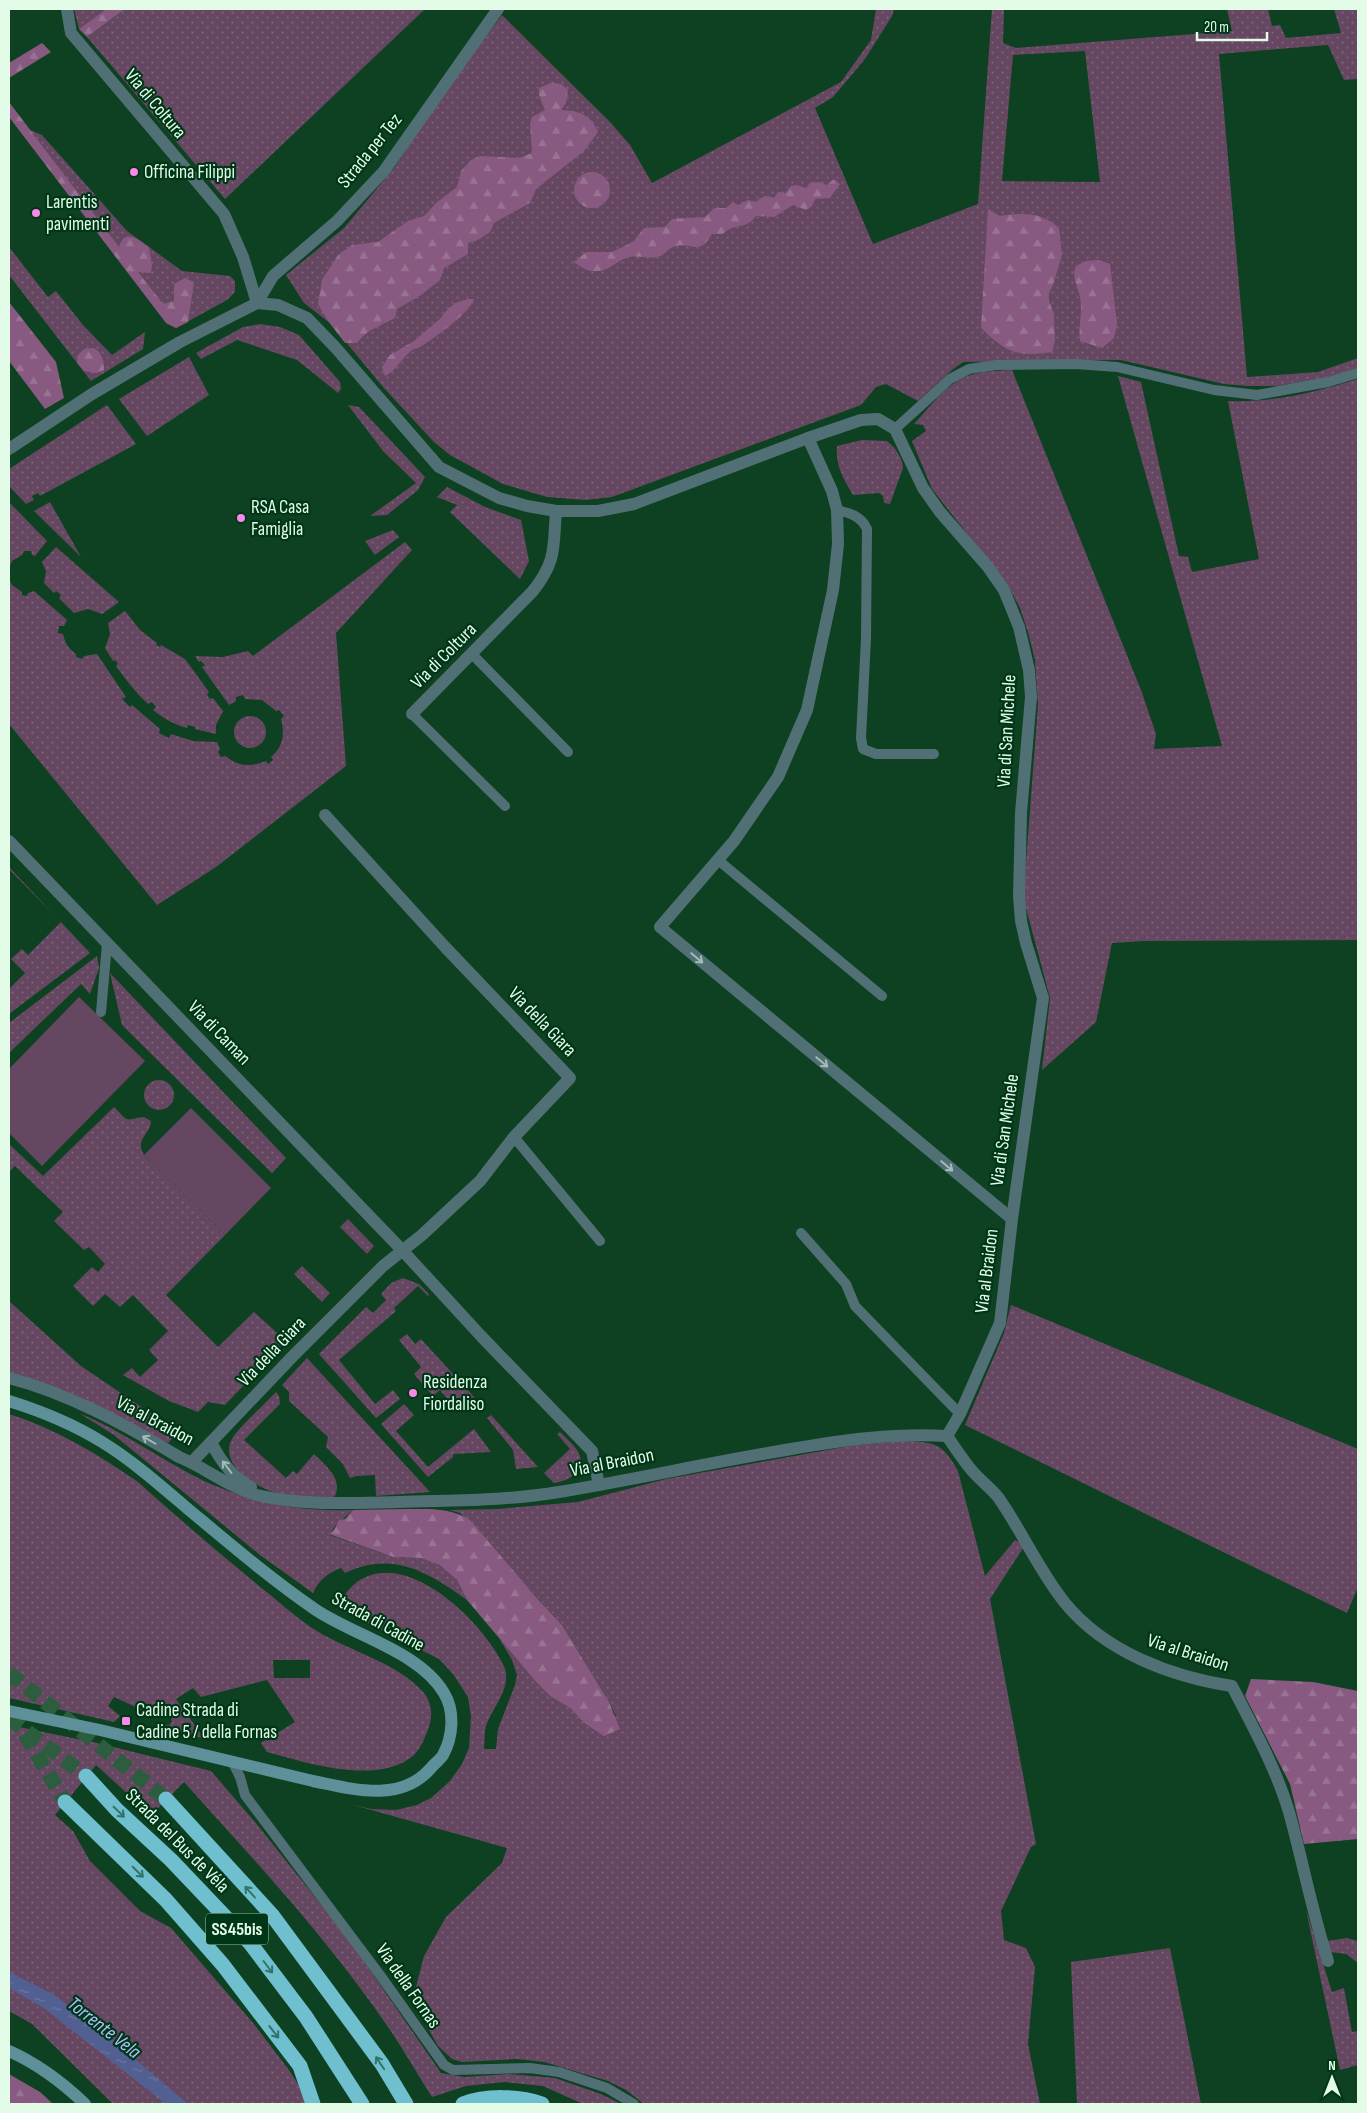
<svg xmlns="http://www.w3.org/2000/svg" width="1367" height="2113" font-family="'Sofia Sans Condensed',sans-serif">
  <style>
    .grass { fill: url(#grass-dots); fill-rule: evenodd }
    .forest { fill: url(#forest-firs) }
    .pitch { fill: #664761 }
    .water { fill: url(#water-ripples) }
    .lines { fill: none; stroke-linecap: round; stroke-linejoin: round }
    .highway-tunnel { stroke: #2d5d3f; stroke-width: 15; stroke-dasharray: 15 8; stroke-linecap: butt }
    .lane { stroke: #517076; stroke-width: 10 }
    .street { stroke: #517076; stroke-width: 12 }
    .secondary { stroke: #5e909a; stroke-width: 12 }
    .highway { stroke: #6fbfcf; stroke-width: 15 }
    .oneway { stroke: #a1bdb5 }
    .oneway2 { stroke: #32746a }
    .poi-dot { fill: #f988e9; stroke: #003618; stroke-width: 2 }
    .labels { text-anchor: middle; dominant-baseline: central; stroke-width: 4.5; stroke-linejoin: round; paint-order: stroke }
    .shield { fill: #003618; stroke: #9ec1aa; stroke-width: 1 }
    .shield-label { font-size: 18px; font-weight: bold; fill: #e2fce8 }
    .street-label { font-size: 19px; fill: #e2fce8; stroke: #003618 }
    .poi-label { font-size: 19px; fill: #e2fce8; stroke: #003618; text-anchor: start }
    .water-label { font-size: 20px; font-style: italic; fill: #adbefc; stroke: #003618 }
  </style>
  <defs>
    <pattern id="grass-dots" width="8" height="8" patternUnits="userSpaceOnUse" patternTransform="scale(1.25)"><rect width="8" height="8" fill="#664761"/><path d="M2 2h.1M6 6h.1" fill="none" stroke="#7c6278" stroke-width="1.8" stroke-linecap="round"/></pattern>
    <pattern id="forest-firs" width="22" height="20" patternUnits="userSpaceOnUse" patternTransform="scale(1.25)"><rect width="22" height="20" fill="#885a81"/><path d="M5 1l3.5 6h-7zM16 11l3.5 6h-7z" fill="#987393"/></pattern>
    <pattern id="water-ripples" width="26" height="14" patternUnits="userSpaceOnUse" patternTransform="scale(1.25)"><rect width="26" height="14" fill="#525f91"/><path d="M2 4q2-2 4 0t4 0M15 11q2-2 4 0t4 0" fill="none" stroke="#6b77a0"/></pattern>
  </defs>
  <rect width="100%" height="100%" fill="#0d4121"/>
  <!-- grass -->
  <g class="grass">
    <path d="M74,9h32l-27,20z"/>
    <path d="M125,9h300l-200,190 -138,-162z"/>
    <path d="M876,9h18l-2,7 -27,43 -32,38 -18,11 58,136 105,-40 14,-195h12l-1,34 13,5 216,-17 -5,-22h41l4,17 8,-1 6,13 55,-5 -7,-24h24v70l-14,1 -16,-35 -109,9 28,323 71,-5 40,-14v11l-34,9 -47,8h-29l-24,-2 -103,-24 -158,2 -11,8 -34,31 -32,-17 -10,3 -15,18 -249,92 -27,3 -38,-3 -44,-13 -53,-29 -16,-13 -51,-55 -52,-63 -27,-21 -18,-28 58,-47 50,-60 58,-87 50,-66 109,108 19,22 22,38 189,-101 30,-42zM1085,51l15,131 -98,-1 11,-126z"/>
    <path d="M30,130l12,5 85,96 55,40 48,5 5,5v11l-8,8 -51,28 -10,-5 7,-4z"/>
    <path d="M9,247l39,50 8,-6 27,34 29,30 33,-23 -2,17 -52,32 -82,-106z"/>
    <path d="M260,324l20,3 19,8 41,47 1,7 -3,4 -41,-33 -60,-20 -36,19 -5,-6 47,-26z"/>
    <path d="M189,357l20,38 -62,41 -28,-37z"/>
    <path d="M1012,370l129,320 15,44 -2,15 68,-3 -104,-370 23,6 38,174 9,1 4,15 67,-13 -31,-158c45,2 87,-9 130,-22v561l-214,1 -32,2 -16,79 -54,48 8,-72 -25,-94 -1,-15 14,-184 -3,-45 -7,-28 -8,-24 -11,-21 -77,-98 -20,-48 14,-10 -3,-6 -9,-1c14,-15 27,-33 45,-44 15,-9 36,-9 53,-10z"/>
    <path d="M107,405l29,39 -96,52 -2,-3 -6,3 2,4 -8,4 -17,-18v-17z"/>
    <path d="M348,405l11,2 66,70 -7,13 -31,25 -17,1 46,-33 -33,-32z"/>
    <path d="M862,440l25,1c9,7 15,16 16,27l-13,36 -6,-1 -1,-7 -4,-3 -26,2c-9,-15 -18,-30 -16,-49z"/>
    <path d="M447,487l38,20 36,13 8,41 -9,18 -70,-67 7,-7 -20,-8z"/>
    <path d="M9,502l38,39 -12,15 -3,-1 -1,-4h-7l-2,4 -10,6 -3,8z"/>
    <path d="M50,502l31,55 -47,-46z"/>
    <path d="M393,530l6,7 -24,18 -10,-14z"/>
    <path d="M405,542l7,8 -76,83 10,133 -130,101 -59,38 -148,-181v-145l3,6 10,7v3l5,1 1,-3 6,-2 33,29 -3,6h-5l-1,7 5,1c2,9 5,14 13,20v3l6,2 2,-3 13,-2 29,43 -4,2 8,8 2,-2 28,24 -1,4 10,5 2,-4 22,7 24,1 3,7 -2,3 3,5 4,-1c14,11 25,11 41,5l2,3 5,-4 -2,-3c12,-10 14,-23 10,-38l3,-3 -5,-6 -3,1 -14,-11 -17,-1 -2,-4 -7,2v4l-7,4 -27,-38 3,-2 -4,-4 -2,1 -4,-6 28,1 25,-6 5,5z"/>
    <path d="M56,547l63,55 -17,12 -14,-5 -14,4 -15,-15 2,-3 -5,-4 -2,2 -10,-10 2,-12 -4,-9z"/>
    <path d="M125,611l15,19 17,13 -1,2 4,2 1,-2 24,14 24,33 -2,3 3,4 3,-1 10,13 -7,14v9l-21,-5v-2l-7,-2 -1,3c-12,-3 -24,-10 -34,-18l3,-3 -4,-5 -4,2c-12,-11 -22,-24 -32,-38l2,-2 -3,-4 -2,1 -8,-13 5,-14 -2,-11z"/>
    <circle cx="250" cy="732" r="16"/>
    <path d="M9,867l81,86 -81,61v-25l16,-16 -14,-14 11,-10 6,6 33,-33 -52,-53z"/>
    <path d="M97,956l2,12 -9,26 -9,-10 -72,69v-30z"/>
    <path d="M110,973l176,185 -14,15 -150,-148z"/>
    <circle cx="159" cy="1095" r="15"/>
    <path d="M114,1107c16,16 9,13 30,10l7,4c0,13 -17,18 -7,34l81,80 -59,60 52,52 36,-35 32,29 -61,64 -17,-3 -10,10 -29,-11 -46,-26 9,-7 8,9 18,-17 -9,-10 19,-19 -35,-36 -13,12 -15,-13 -12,12 -20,-20 19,-19 6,5 7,-8 -16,-17 -5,3 -30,-29 9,-9 -48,-46 -6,6v-28l34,32z"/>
    <path d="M348,1219l26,27 -7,8 -27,-27z"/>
    <path d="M302,1266l28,27 -8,9 -28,-28z"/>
    <path d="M403,1278l16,6 10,10 -1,2 -10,-10 -24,22 2,3 -57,49 36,44 18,-14 7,9 -24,19 -57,-64 47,-47 7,6 13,-13 -5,-6 10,-11z"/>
    <path d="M9,1301l72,65 62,42 37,22 -12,13 -159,-71z"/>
    <path d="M1011,1305l347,144v138l-11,26 -382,-188 39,-92z"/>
    <path d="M407,1334l8,10 6,-5 54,59 -17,13 -18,-21 -7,6 -19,-22 7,-7 -22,-27z"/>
    <path d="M307,1358l123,134 -54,4 -1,-21 -19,1 -6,2 -7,-14 -17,-17 2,-10 -39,-36v-9l-7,-7z"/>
    <path d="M276,1392l3,4 1,8 -36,36 42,38 7,-7 4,3 17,-20c11,11 29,24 21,42l-4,2c-18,-1 -40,-1 -58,-6 -20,-7 -56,-29 -40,-55 8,-12 32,-33 43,-45z"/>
    <path d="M404,1404l10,11 -18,16 32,36 46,-38 17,23 -38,2v3l-25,20 -47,-53z"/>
    <path d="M79,1413c44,18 82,47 125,68 48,22 96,31 149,29l-18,16 -5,9 63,22 28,1 19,6 17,16 10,20c-39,-28 -74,-50 -122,-27l-4,-5c-12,4 -23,13 -28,25l-53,-38 -146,-120z"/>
    <path d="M9,1414c47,15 89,40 129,68 40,36 80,70 121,104 17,13 33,28 50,40 34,24 88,35 115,67 9,12 9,25 3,39 -3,8 -7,17 -13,23 -35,31 -107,8 -147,-3l-6,-9 34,-21 -28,-42 -66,17 -8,-9 -17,11 25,35 1,4 -43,-11 10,-2 3,-3 -1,-4 -18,-3 -39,-18 -6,9 12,10 -6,6 -105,-24zM273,1660h37v18h-36z"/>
    <path d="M491,1415l47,52 -22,2 -3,-19 -26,-32z"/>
    <path d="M560,1432c6,6 12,11 17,18 12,19 -7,31 -23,33l-10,-10 26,-24 -13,-15z"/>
    <path d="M904,1441c30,1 39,2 54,30l27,105 30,-36 10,5 -35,54 46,245 -5,3 -30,64 3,29 22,8 9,19 -7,77 12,60h-396l-18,-14 -18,-9 -64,-19 -27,-3 -55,3 -10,-3 -14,-13 -24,-43 1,-12 9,-35 22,-39 56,-54 5,-15 -157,-44 21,5 25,1 21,-5 14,-7 19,-17 12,-17 7,-16 2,-32 -3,-19 -15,-23 -14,-15 -100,-50c2,-11 9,-20 18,-27 47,-34 117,33 139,70 3,6 7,11 9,17 6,20 -13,39 -19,57 -2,7 -1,15 -2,23h12l2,-20 17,-44 2,-10 -5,-15 -13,-22 37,44 14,14 20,12 13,14 33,-6 -7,-14 -47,-77 -102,-112 -11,-3 48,-1 81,-7 88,-23 190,-34z"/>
    <path d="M9,1725l88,18 114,28 44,51 95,119 91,132 23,4 45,-3 46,4 46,16 20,10h-38l-40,-18 -39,-4 -38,4 -34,11c-15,-23 -28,-47 -44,-70 -60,-88 -133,-166 -204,-245l-33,33 -55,-50 -41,50 18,16 17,30 50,50 31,17 82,95 36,47 9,14 8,20h-193l-81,-80 -23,-13z"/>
    <path d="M1306,1910l26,82 12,-4 8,44 6,-1v34l-18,5z"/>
    <path d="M1347,1938l11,3v22l-12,-9 -15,-2 -4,-11z"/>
    <path d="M1170,1948l31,156h-124l-6,-142z"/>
  </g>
  <!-- forest -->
  <g class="forest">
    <path d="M106,9h19l-38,28 -8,-8z"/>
    <path d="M42,43l9,9 -42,26v-15z"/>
    <path d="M551,83l10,1 7,6 -2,13 -5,7c19,1 29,4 37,22l-14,19 -48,38 -6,14 -36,20 -4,9 -12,8 -10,3v11l-24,14 -4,12 -19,15 -24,14 -2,9c-16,9 -26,10 -38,25h-12l-17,-22 -10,-17 4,-24 16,-25 14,-10 26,-3 30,-21 16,-5 12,-13 21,-16 4,-16 10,-11 9,-4 39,2 13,-5 -2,-29 2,-7 13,-7 -6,-15v-7z"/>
    <path d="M9,102l110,145c6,-19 18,-8 30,0l3,18 -1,8 -13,-1 25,32 11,-3v-17l11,-6 9,4 -6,40 -12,6 -10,-5 -157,-206z"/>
    <circle cx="592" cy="190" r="18"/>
    <path d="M834,179l6,5 -10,14 -15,1 -3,7 -6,4 -13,-5 -19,12 -18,-1c-11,15 -22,6 -33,18h-11c-13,24 -22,6 -39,13 -7,3 -9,9 -16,10 -10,2 -21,-3 -31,1 -9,3 -18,13 -28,13 -10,1 -16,-3 -24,-9l12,-10h26l21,-10 11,-14 21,-1 7,-8 33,-2 9,-9h12l7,-6 5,3 10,-5 8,2c6,-6 10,-7 18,-4l4,-6 8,1 5,-7 6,-1 9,3 4,-5 9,-1 8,3z"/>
    <path d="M988,209l12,7c23,-3 40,-5 59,12l3,27 -9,30 -4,8v8l5,13 1,27 -3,11c-36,5 -45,1 -71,-24z"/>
    <path d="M1099,260l11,4 7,60 -3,14 -12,10 -22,-7c-2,-15 3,-29 0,-44 -2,-11 -9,-20 -4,-31l10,-5z"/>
    <path d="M468,299h6c-4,14 -40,39 -54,48 -3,1 -8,2 -10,5 -9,7 -14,19 -25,24l-3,-9 8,-12 24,-14 27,-23 5,-7 9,-8z"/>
    <path d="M9,302l47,60 8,36 -19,11 -36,-48z"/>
    <path d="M93,348c9,3 11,14 11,22l-7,3 -13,-2 -7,-8 1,-8 6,-6z"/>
    <path d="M405,1509c23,0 45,-2 65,11l66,77 26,28 47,77 11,27 -16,7 -21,-14 -13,-14 -20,-12 -14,-14 -69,-82 -10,-20 -17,-15 -19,-7 -28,-1 -64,-23 5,-4 5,-10 6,-1 8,-9z"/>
    <path d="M1251,1679l62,3 45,9v148l-54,5 -14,-60 -45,-88z"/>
    <path d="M9,2074l31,18 13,12h-44z"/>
  </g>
  <!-- pitch -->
  <g class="pitch">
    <path d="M79,997l66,64 -103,105 -33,-33v-64z"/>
    <path d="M191,1108l80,80 -46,47 -81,-80z"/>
  </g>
  <!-- water -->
  <path class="water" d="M9,1972l44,22 48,36 87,74h-22l-121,-95 -36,-21z"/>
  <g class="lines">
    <!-- highway-tunnel -->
    <g class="highway-tunnel">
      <path d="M9,1673l157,126"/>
      <path d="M9,1718l77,58"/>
      <path d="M25,1734l40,68"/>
    </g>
    <!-- lane -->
    <g class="lane">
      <path d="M895,429l55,-50 19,-10 28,-4 79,-1 41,3 97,23 43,5 71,-13 30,-9"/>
      <path d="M837,510c13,3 24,6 30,19l-1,109 -5,100 2,11 13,5h58"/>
      <path d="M472,654l96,98"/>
      <path d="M412,714l93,92"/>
      <path d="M718,860l164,136"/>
      <path d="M101,1012l6,-68"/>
      <path d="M514,1137l86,104"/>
      <path d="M801,1233l45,51 9,22 105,108"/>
      <path d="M233,1763l7,14 5,18 135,180 64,90 9,5 77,-2 29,4 48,16 27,16"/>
    </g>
    <!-- street -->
    <g class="street">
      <path d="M67,9l4,24 153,181 19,43 14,46"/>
      <path d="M257,303l16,-27 64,-55 47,-50 114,-162"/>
      <path d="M808,438l24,53 5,19 1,34 -5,46 -26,120 -29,67 -44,64 -74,86 352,292"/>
      <path d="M9,449l83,-55 88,-52 77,-39 21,2 29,13 28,29 104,120 60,31 28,8 29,5h42l36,-7 174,-66 53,-18 17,-1 17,10 28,59 17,24 48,55 16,23 15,37 10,43 2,27 -10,116 -2,83 2,25 5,22 17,55 -31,221 -12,104 -40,91 -13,22"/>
      <path d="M412,714l121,-123c24,-31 20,-43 23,-80"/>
      <path d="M9,841l393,409 79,86 111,115 7,34"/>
      <path d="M9,1378c61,16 117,47 170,79 27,11 49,30 78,38 46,11 94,8 141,7 53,-2 108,-1 161,-10 77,-13 154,-30 232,-43 52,-9 103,-16 156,-13"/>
      <path d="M947,1436c7,10 14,21 22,31 8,11 20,19 29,30 24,34 41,74 67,106 40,49 107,74 167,83 21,41 44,82 57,126 14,50 23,100 39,149"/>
      <path d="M211,1442c9,18 22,36 40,45"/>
      <path d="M192,1462l101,-106 90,-90 39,-31 58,-54 34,-44 56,-59 -124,-130 -121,-133"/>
    </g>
    <!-- secondary -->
    <g class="secondary">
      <path d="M9,1401c32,10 64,23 93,41 31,19 59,44 86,67 42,35 83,70 128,101 39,26 104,42 128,83 11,18 9,44 -1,62 -3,5 -9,9 -13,14 -30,34 -78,20 -117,12l-213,-51 -91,-19"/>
      <path d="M9,2051c27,12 54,32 76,53"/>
    </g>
    <!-- highway -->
    <g class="highway">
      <path d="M86,1776l31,34 54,50 79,83 56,74 56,87"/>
      <path d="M166,1799l106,116 110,149 24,40"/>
      <path d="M65,1802l101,98 57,65 77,101 13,38"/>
      <path d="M463,2104c23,-9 56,-8 79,0"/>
    </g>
  </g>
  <!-- one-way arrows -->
  <defs><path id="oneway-shaft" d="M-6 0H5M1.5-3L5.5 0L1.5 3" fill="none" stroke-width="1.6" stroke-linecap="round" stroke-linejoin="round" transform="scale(1.25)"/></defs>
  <g class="oneway">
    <use href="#oneway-shaft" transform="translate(697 958) rotate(40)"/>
    <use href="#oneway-shaft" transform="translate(822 1062) rotate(40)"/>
    <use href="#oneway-shaft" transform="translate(947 1166) rotate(40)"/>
    <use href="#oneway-shaft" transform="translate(149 1440) rotate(-150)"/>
    <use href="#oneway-shaft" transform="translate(227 1467) rotate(-127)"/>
  </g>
  <g class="oneway2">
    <use href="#oneway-shaft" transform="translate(119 1812) rotate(44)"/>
    <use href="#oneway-shaft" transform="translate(138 1872) rotate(45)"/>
    <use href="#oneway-shaft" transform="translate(250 1892) rotate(-132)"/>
    <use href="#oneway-shaft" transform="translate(268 1967) rotate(53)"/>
    <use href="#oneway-shaft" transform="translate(274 2032) rotate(52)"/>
    <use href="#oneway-shaft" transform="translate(380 2063) rotate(-124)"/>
  </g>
  <!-- markers -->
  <g class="poi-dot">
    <circle cx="134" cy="172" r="5"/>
    <circle cx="36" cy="213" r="5"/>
    <circle cx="241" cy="518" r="5"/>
    <circle cx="413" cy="1393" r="5"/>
    <rect x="121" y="1716" width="10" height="10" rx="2.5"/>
  </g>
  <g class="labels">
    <!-- shield labels -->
    <rect class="shield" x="206" y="1913.5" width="62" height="31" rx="4"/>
    <g class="shield-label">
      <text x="237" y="1929">SS45bis</text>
    </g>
    <!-- street labels -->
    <g class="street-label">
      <text transform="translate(155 104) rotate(50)">Via di Coltura</text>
      <text transform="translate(370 151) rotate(-51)">Strada per Tez</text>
      <text transform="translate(444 656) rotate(-45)">Via di Coltura</text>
      <text transform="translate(1007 731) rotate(-87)">Via di San Michele</text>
      <text transform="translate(542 1022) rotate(46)">Via della Giara</text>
      <text transform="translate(219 1033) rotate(46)">Via di Caman</text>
      <text transform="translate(1005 1130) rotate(-82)">Via di San Michele</text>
      <text transform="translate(987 1271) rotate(-83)">Via al Braidon</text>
      <text transform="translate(272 1352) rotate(-46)">Via della Giara</text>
      <text transform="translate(155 1421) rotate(28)">Via al Braidon</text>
      <text transform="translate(612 1463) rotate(-11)">Via al Braidon</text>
      <text transform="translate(378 1622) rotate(29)">Strada di Cadine</text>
      <text transform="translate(1188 1653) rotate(18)">Via al Braidon</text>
      <text transform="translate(177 1841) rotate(45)">Strada del Bus de Véla</text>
      <text transform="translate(408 1986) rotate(55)">Via della Fornas</text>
    </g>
    <!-- poi labels -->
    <g class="poi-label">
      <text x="144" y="172">Officina Filippi</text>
      <text x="46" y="202">Larentis<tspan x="46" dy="22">pavimenti</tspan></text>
      <text x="251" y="507">RSA Casa<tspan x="251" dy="22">Famiglia</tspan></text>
      <text x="423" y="1382">Residenza<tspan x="423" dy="22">Fiordaliso</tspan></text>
      <text x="136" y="1710">Cadine Strada di<tspan x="136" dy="22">Cadine 5 / della Fornas</tspan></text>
    </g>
    <!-- water labels -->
    <g class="water-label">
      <text transform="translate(104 2028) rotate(38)">Torrente Vela</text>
    </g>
  </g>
  <!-- border -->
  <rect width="1367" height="2113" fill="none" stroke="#e2fce8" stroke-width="20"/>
  <!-- north arrow -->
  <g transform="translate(1332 2078)" stroke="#003618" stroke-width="4" paint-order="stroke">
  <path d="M0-4L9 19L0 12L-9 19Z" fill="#e2fce8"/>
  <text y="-8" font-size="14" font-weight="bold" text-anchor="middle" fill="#e2fce8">N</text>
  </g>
  <!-- scale -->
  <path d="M1197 32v8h70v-8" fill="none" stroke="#e2fce8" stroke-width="2.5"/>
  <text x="1204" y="32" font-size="15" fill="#e2fce8" stroke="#003618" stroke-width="4" paint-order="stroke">20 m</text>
</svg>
